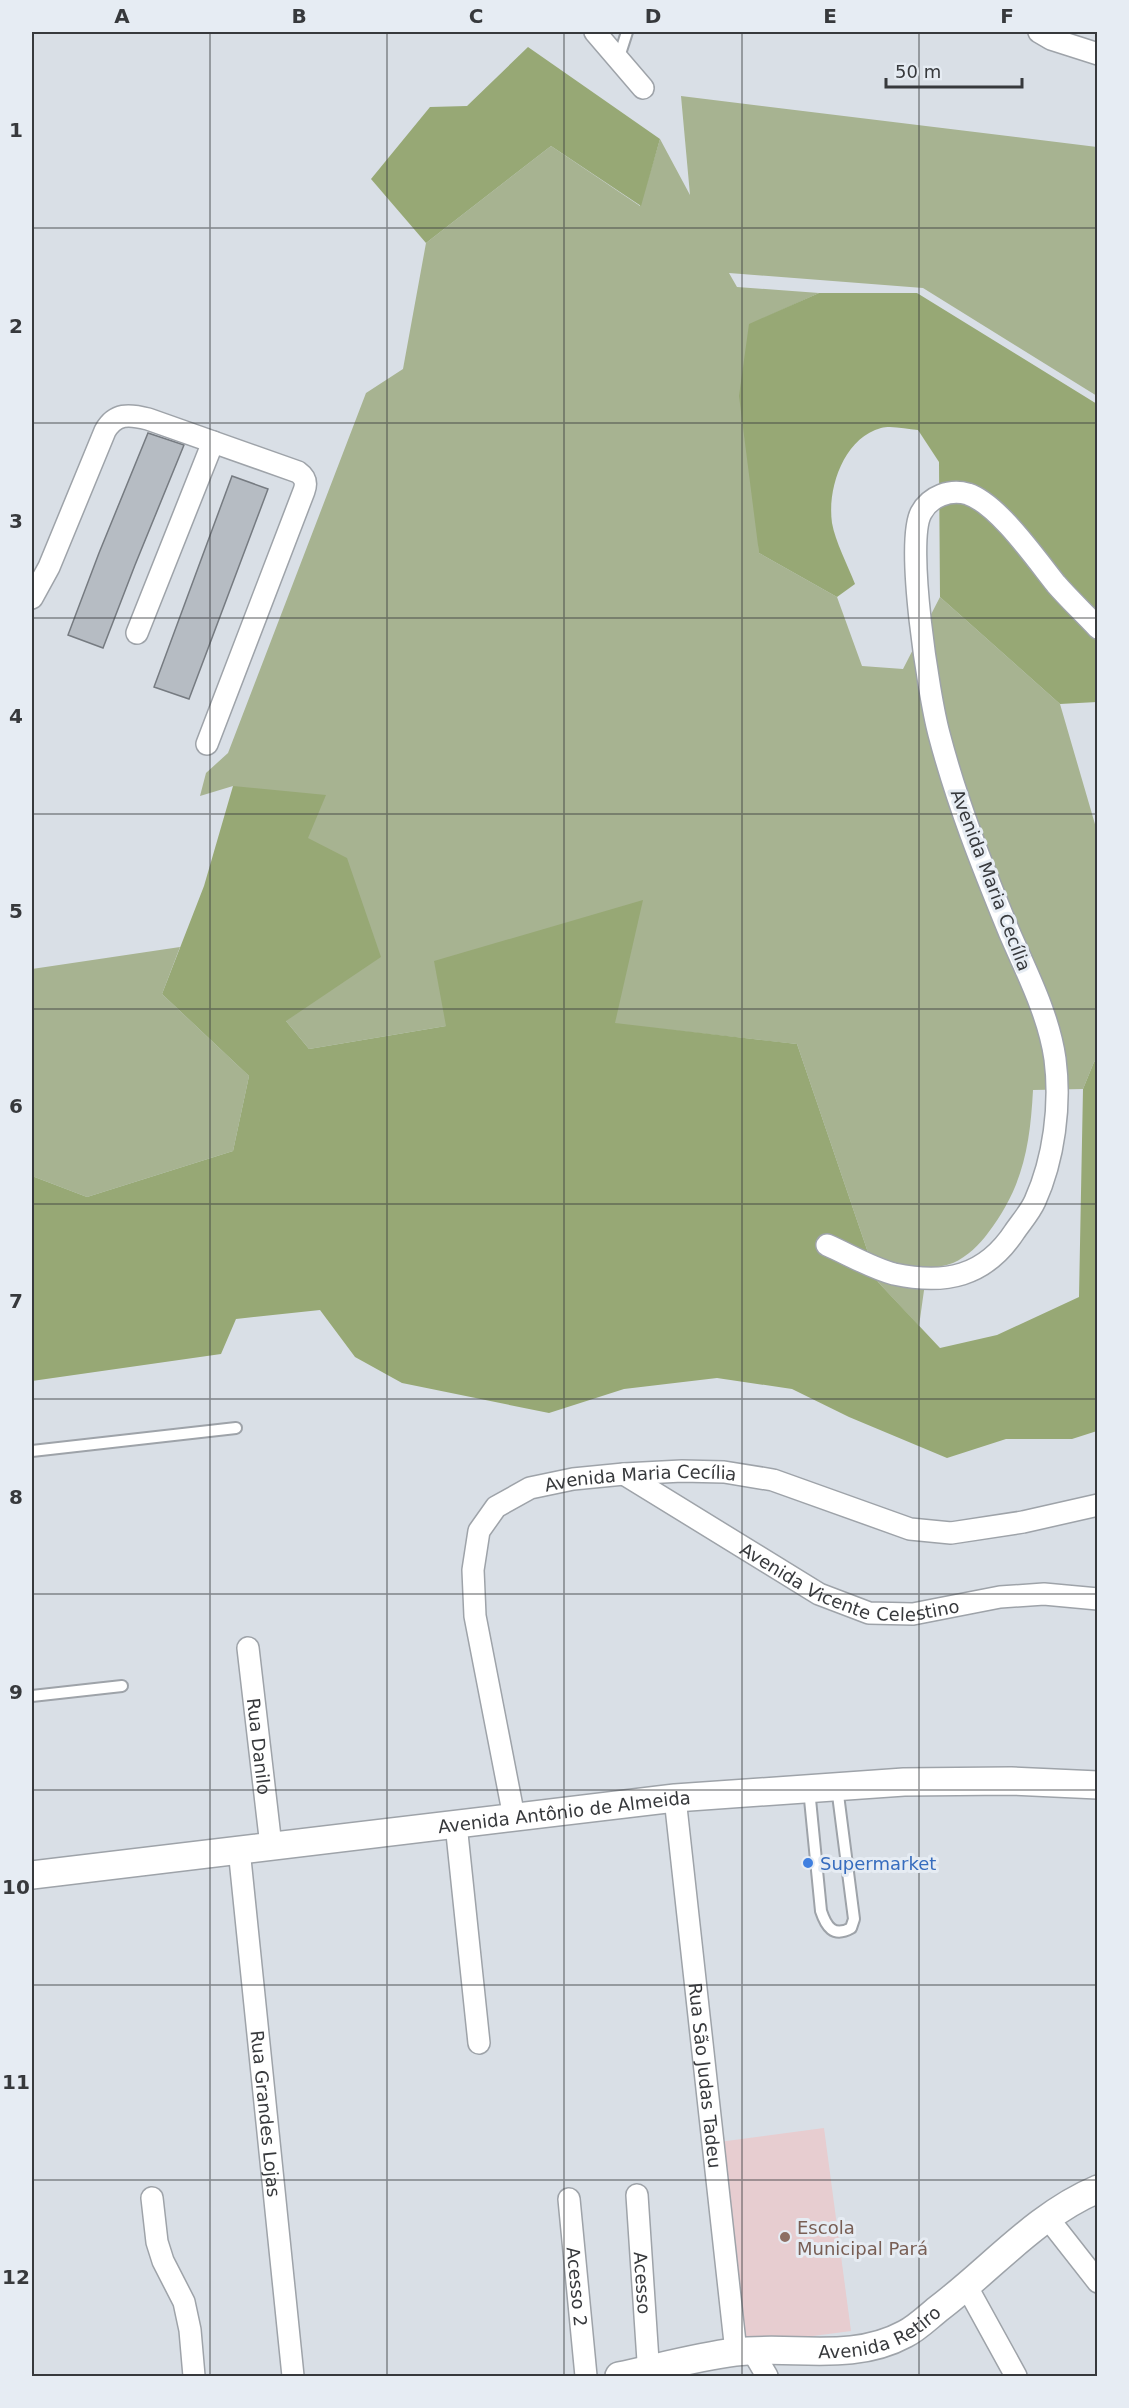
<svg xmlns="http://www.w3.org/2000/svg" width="1129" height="2408" font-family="'DejaVu Sans',sans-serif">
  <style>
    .education { fill: #e7cdd0 }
    .green { fill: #a7b391 }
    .forest { fill: #97a875 }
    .building { fill: #b6bcc3; stroke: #767b81; stroke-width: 1.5 }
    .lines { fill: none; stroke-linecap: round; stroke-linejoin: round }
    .service-casing { stroke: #9ea3a9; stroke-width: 14 }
    .minor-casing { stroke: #9ea3a9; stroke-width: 24 }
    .tertiary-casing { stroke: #9ea3a9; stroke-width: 30 }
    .service { stroke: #fff; stroke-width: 10 }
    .minor { stroke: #fff; stroke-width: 21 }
    .tertiary { stroke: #fff; stroke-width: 27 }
    .grid { fill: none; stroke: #37393c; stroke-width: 1.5; stroke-opacity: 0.55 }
    .shop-dot { fill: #3f7fe0; stroke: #e6ecf3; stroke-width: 2 }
    .education-dot { fill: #8d6e63; stroke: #e6ecf3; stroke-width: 2 }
    .labels { text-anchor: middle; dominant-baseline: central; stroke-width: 6; stroke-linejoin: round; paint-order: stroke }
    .street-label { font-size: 18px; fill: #37393c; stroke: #e6ecf3 }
    .shop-label { font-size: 18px; fill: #366cbe; stroke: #e6ecf3; text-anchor: start }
    .education-label { font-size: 18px; fill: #785e54; stroke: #e6ecf3; text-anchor: start }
    .neatline { fill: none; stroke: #37393c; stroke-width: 2 }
    .grid-label { font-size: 20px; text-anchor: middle; font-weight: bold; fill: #37393c }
  </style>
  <rect width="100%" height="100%" fill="#d9dfe6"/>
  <!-- education -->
  <path class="education" d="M824,2128l27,203 -105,14 -27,-203z"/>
  <!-- green -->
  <g class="green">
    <path d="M681,96l416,51v249l-174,-108 -194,-15 8,14 82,6 -70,32 10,228 78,44 25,69 41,3 37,-72 120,107 37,127v230l-3,1 -11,27 -50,1c-3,56 -10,97 -45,143 -8,11 -21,24 -35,30 -8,3 -18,4 -26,6l-8,57 -41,-44 -81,-238 -182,-20 -169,2 -137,23 -23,-28 22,-183 -75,-52 -33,10 6,-23 22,-20 138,-360 37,-24 23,-126 125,-97 89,60 20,-67 30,56z"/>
    <path d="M180,947l-18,47 87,82 -16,75 -146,46 -55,-21v-207z"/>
  </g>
  <!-- forest -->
  <g class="forest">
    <path d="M528,47l132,92 -19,67 -90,-60 -125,97 -55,-64 59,-72 37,-1z"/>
    <path d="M819,293h98l180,111v298l-37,2 -120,-107 -1,-135 -21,-32c-12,-1 -27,-5 -37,-2 -37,10 -54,60 -49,95 3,18 16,43 23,61l-18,13 -78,-44 -20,-157 10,-72z"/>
    <path d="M233,786l93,9 -18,43 39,20 34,99 -95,64 23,28 137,-23 -12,-65 209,-61 -28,123 182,21 81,238 62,66 57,-13 82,-38 4,-208 11,-27 3,-1v370l-25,8h-66l-59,19 -98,-41 -57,-28 -75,-11 -93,11 -75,24 -147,-30 -47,-26 -35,-47 -84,9 -15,35 -189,27v-205l55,21 146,-46 16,-75 -87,-82 42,-108z"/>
  </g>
  <!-- building -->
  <g class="building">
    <path d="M148,433l36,12 -49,120 -32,83 -35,-13 31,-82z"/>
    <path d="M232,476l36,13 -79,210 -35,-12z"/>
  </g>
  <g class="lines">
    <!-- service casing -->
    <g class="service-casing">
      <g id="service">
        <path d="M619,57l8,-25"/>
        <path d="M32,1451l204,-23"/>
        <path d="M32,1696l90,-10"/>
        <path d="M809,1789l12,122c5,15 12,27 30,17l3,-9 -17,-132"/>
      </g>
    </g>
    <!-- minor casing -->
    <g class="minor-casing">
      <g id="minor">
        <path d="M595,32l48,56"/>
        <path d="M1039,32l12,7 47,15"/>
        <path d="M32,598l17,-31 56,-136c10,-18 24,-17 43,-12l150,53c7,5 9,11 6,19l-97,253"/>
        <path d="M137,633l76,-191"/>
        <path d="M827,1245c21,9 44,23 67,29 51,11 91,3 121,-43 7,-10 15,-19 20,-30 19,-42 26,-96 20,-142 -6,-43 -28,-86 -45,-125 -27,-66 -53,-131 -71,-200 -10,-37 -34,-191 -18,-221 9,-17 29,-24 47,-19 30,10 68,65 88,90 13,15 28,29 42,44"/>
        <path id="s1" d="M624,1474l195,120 50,19 44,1 87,-17 44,-3 54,5"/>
        <path id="s2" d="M248,1648l23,198"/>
        <path id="s3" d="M675,1798l61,554"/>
        <path id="s4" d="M514,1817l-39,-201 -2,-46 6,-39 17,-24 34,-19 43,-9 51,-5 58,-3 42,1 49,8 137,49 41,4 72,-11 75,-17"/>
        <path d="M456,1824l23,219"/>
        <path id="s5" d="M239,1849l54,527"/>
        <path id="s6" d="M637,2195l12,181"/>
        <path d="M152,2198l5,44 6,19 21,41 6,28 4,46"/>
        <path id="s7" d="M569,2199l17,177"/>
        <path d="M1047,2217l51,65"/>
        <path d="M967,2287l49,89"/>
        <path d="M753,2352l14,24"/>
      </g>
    </g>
    <!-- tertiary casing -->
    <g class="tertiary-casing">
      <g id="tertiary">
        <path id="s8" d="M32,1875l643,-77 229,-16 107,-1 87,4"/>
        <path id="s9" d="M619,2376c38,-8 77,-19 116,-24 57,-7 117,11 170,-18 12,-6 23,-17 33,-25 53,-40 98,-94 160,-120"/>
      </g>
    </g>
    <!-- service -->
    <use href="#service" class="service"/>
    <!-- minor -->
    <use href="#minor" class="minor"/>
    <!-- tertiary -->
    <use href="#tertiary" class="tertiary"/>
  </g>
  <!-- grid -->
  <path class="grid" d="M210,32v2344M387,32v2344M564,32v2344M742,32v2344M919,32v2344M32,228h1066M32,423h1066M32,618h1066M32,814h1066M32,1009h1066M32,1204h1066M32,1399h1066M32,1594h1066M32,1790h1066M32,1985h1066M32,2180h1066"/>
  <!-- markers -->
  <circle class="shop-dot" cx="808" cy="1863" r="6"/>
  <circle class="education-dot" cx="785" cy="2237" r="6"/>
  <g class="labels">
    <!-- street labels -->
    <g class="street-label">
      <text transform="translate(991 880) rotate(69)">Avenida Maria Cecília</text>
      <text stroke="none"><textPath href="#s4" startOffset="470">Avenida Maria Cecília</textPath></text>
      <text stroke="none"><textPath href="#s1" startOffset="256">Avenida Vicente Celestino</textPath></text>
      <text stroke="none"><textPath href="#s2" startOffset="99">Rua Danilo</textPath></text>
      <text stroke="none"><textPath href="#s8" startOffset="536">Avenida Antônio de Almeida</textPath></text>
      <text stroke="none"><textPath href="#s3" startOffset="279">Rua São Judas Tadeu</textPath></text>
      <text stroke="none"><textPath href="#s5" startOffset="266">Rua Grandes Lojas</textPath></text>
      <text stroke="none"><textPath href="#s6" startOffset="88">Acesso</textPath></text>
      <text stroke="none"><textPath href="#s7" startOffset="88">Acesso 2</textPath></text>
      <text stroke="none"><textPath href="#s9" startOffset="267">Avenida Retiro</textPath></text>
    </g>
    <!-- shop labels -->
    <g class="shop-label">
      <text x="820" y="1863">Supermarket</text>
    </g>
    <!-- education labels -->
    <g class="education-label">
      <text x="797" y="2227">Escola<tspan x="797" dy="21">Municipal Pará</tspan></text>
    </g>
  </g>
  <!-- border -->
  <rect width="1129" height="2408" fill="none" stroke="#e6ecf3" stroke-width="66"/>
  <!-- scale -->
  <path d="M886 78v9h136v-9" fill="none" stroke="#37393c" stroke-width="3"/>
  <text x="895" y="78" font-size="18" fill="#37393c" stroke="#e6ecf3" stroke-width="4.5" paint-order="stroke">50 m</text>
  <rect x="33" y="33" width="1063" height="2342" class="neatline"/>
  <g class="grid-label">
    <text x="122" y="23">A</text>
    <text x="299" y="23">B</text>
    <text x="476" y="23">C</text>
    <text x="653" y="23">D</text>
    <text x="830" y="23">E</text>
    <text x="1007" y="23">F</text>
    <text x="16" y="137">1</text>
    <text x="16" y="333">2</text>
    <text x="16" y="528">3</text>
    <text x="16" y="723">4</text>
    <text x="16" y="918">5</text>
    <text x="16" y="1113">6</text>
    <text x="16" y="1308">7</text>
    <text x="16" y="1504">8</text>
    <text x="16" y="1699">9</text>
    <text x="16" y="1894">10</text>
    <text x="16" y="2089">11</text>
    <text x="16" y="2284">12</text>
  </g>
</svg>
